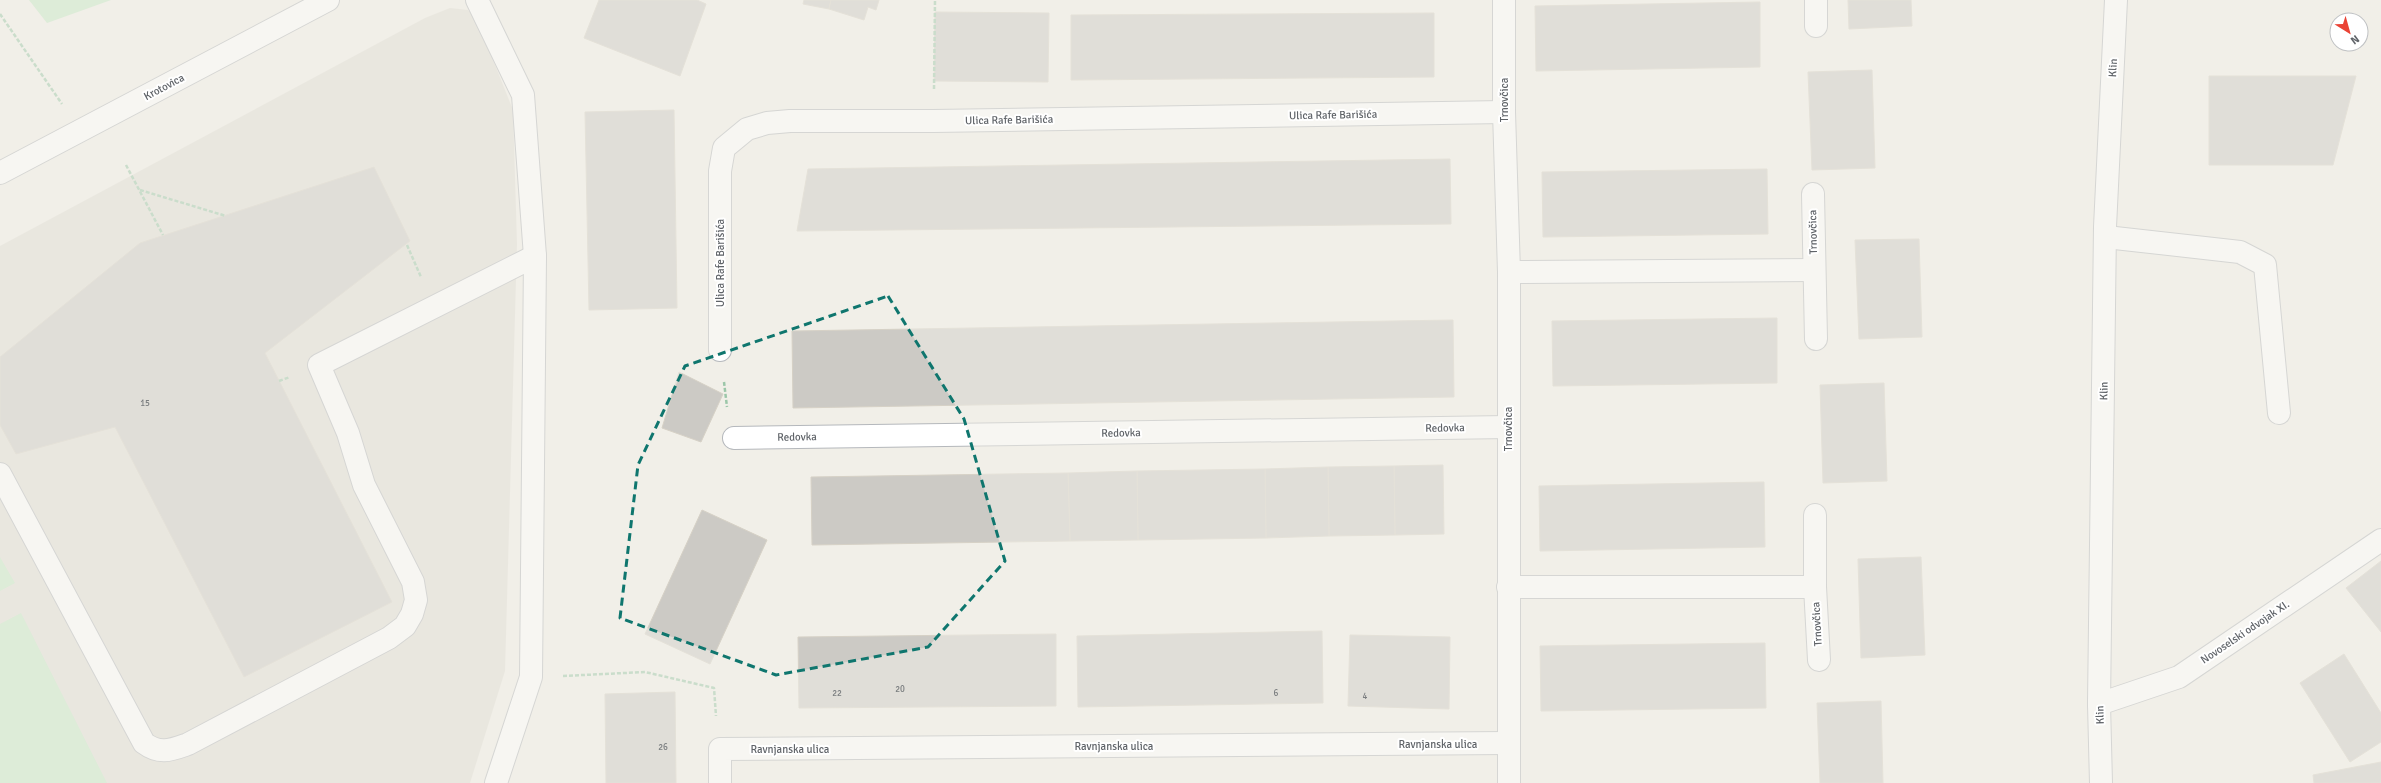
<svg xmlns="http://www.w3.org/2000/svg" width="2381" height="783" font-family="Signika,sans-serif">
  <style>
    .education { fill: #e1ded6 }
    .green { fill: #c5e8c5 }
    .building { fill: #cccac5; stroke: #d6d1c6 }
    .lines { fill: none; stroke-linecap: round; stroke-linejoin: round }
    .service-casing { stroke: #b5b8bc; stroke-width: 24 }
    .pedestrian-casing { stroke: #b5b8bc; stroke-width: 24 }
    .minor-casing { stroke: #b5b8bc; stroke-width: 24 }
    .tertiary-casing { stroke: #b5b8bc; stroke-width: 24 }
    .path { stroke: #9cc7a9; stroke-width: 2.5; stroke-dasharray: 4 2; stroke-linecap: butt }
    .service { stroke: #fff; stroke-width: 22 }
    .pedestrian { stroke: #fff; stroke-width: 22 }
    .minor { stroke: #fff; stroke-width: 22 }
    .tertiary { stroke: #fff; stroke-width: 22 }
    .marked { fill: none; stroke: #0f766e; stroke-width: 3; stroke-dasharray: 8 5; stroke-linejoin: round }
    .labels { text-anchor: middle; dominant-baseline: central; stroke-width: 4; stroke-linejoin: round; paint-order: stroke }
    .number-label { font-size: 9px; fill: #7a7d7f }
    .street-label { font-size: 11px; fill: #5f6368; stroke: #fff }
  </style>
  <rect width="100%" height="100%" fill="#f1efe8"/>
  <!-- education -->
  <path class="education" d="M450,8l18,2 10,12 35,88 4,134 -12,427 -35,112h-470v-537l425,-228z"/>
  <!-- green -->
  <g class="green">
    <path d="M29,0h82l-64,23z"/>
    <path d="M0,557l15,26 -15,8z"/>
    <path d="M21,613l86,170h-107v-159z"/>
  </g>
  <!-- building -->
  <g class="building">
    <path d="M599,0h98l9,4 -26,72 -96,-38z"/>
    <path d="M804,0h27l-2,9 -26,-5z"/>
    <path d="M831,0h48l-3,10 -8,-3 -4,13 -35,-11z"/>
    <path d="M1848,0h63l1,26 -63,3z"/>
    <path d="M1760,2v65l-224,4 -1,-65z"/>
    <path d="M935,12l114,1 -1,69 -114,-1z"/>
    <path d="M1434,13v64l-363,3v-65z"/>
    <path d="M1872,70l3,98 -63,2 -4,-98z"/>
    <path d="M2209,76h147l-23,89h-124z"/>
    <path d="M674,110l3,198 -88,2 -4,-198z"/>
    <path d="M1450,159l1,65 -654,7 11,-62z"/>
    <path d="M374,167l36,74 -145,112 127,249 -148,75 -129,-250 -99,27 -16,-29v-68l140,-114z"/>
    <path d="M1767,169l1,65 -225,3 -1,-65z"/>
    <path d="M1919,239l3,98 -63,2 -4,-99z"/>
    <path d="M1777,318v65l-224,3 -1,-65z"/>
    <path d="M1453,320l1,77 -661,11 -1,-77z"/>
    <path d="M679,372l44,22 -22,48 -39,-14z"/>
    <path d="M1884,383l3,98 -64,2 -3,-98z"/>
    <path d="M1443,465l1,69 -49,1 -1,-69z"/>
    <path d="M1394,466l1,69 -66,1 -1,-69z"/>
    <path d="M1328,467l1,69 -63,2 -1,-69z"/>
    <path d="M1265,469l1,69 -128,2 -1,-69z"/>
    <path d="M1137,471l1,69 -68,1 -2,-68z"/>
    <path d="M1068,473l2,68 -258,4 -1,-68z"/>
    <path d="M1764,482l1,65 -225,4 -1,-65z"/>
    <path d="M702,510l65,30 -57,124 -65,-30z"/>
    <path d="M1921,557l4,98 -64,3 -3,-99z"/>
    <path d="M2381,561v71l-35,-44z"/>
    <path d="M1322,631l1,72 -245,4 -1,-71z"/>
    <path d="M1056,634v72l-257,2 -1,-71z"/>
    <path d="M1350,635l100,2 -1,72 -101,-3z"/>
    <path d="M1765,643l1,65 -225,3 -1,-65z"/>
    <path d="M2344,654l37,59v29l-31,20 -50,-79z"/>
    <path d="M675,692l1,91h-70l-1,-89z"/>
    <path d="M1881,701l2,82h-63l-3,-80z"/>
    <path d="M2381,762v21h-67l-1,-8z"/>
  </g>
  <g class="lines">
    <!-- service casing -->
    <g class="service-casing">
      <g id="service">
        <path d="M2106,237l134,15 25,13 14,148"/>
        <path d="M0,474l144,269c16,12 27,7 44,1l201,-106 16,-12 7,-12 4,-14 -3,-18 -49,-97 -16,-52 -29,-68 216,-109"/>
      </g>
    </g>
    <!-- pedestrian casing -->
    <g class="pedestrian-casing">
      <path id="pedestrian" d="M477,0l46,95 12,161 -4,421 -35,106"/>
    </g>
    <!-- minor casing -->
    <g class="minor-casing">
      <g id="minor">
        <path d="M1504,0v112l5,160v511"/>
        <path d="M1816,0v26"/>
        <path d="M0,173l328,-173"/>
        <path d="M1813,194l3,145"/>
        <path d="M1509,272l305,-2"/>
        <path d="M720,350v-179l4,-23 23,-19 20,-6 23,-2h143l571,-9"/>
        <path d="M734,438l774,-11"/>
        <path d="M1815,515v72l4,73"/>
        <path d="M1508,587h307"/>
        <path d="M2099,704l80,-27 202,-137"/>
        <path d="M720,783v-34l788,-6"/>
      </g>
    </g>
    <!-- tertiary casing -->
    <g class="tertiary-casing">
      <path id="tertiary" d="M2101,783l-2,-79 6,-477 11,-227"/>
    </g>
    <!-- path -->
    <g class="path">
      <path d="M0,14l62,90"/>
      <path d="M934,89l1,-89"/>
      <path d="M126,165l37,70"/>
      <path d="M140,190l86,26"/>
      <path d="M407,245l14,32"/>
      <path d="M279,381l11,-4"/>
      <path d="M724,382l3,25"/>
      <path d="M563,676l82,-4 69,16 2,28"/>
    </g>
    <!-- service -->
    <use href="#service" class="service"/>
    <!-- pedestrian -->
    <use href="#pedestrian" class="pedestrian"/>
    <!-- minor -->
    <use href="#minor" class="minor"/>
    <!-- tertiary -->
    <use href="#tertiary" class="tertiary"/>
  </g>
  <!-- marked area -->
  <path d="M0 0H2381V783H0ZM888,296l76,123 41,142 -77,86 -152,28 -156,-57 18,-153 47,-99z" fill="#f1efe8" fill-opacity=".55" fill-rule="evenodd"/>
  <path class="marked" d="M888,296l76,123 41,142 -77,86 -152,28 -156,-57 18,-153 47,-99z"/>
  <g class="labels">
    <!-- number labels -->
    <g class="number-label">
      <text x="145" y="403">15</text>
      <text x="900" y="689">20</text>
      <text x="837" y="693">22</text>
      <text x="1276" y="693">6</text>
      <text x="1365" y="696">4</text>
      <text x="663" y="747">26</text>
    </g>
    <!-- street labels -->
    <g class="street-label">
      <text transform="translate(2113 68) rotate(-87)">Klin</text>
      <text transform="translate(164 87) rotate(-28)">Krotovica</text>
      <text transform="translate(1504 100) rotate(-90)">Trnovčica</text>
      <text transform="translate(1333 115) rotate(-1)">Ulica Rafe Barišića</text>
      <text transform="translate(1009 120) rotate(-1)">Ulica Rafe Barišića</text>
      <text transform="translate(1813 232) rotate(-91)">Trnovčica</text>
      <text transform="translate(720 263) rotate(-90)">Ulica Rafe Barišića</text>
      <text transform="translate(2104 391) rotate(-89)">Klin</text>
      <text transform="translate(1445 428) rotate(-1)">Redovka</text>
      <text transform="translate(1508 429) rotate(-90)">Trnovčica</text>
      <text transform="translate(1121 433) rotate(-1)">Redovka</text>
      <text transform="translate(797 437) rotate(-1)">Redovka</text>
      <text transform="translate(1817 624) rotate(-93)">Trnovčica</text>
      <text transform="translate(2245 632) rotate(-34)">Novoselski odvojak XI.</text>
      <text transform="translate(2100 715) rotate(-91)">Klin</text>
      <text x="1438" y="744">Ravnjanska ulica</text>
      <text x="1114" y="746">Ravnjanska ulica</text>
      <text x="790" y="749">Ravnjanska ulica</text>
    </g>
  </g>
  <!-- north arrow -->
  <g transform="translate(2349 32) rotate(143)"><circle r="19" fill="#ffffff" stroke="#bfc1c3"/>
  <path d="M0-3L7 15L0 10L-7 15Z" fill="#ea4335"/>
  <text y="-6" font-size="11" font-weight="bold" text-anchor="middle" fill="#5f6368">N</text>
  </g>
</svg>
